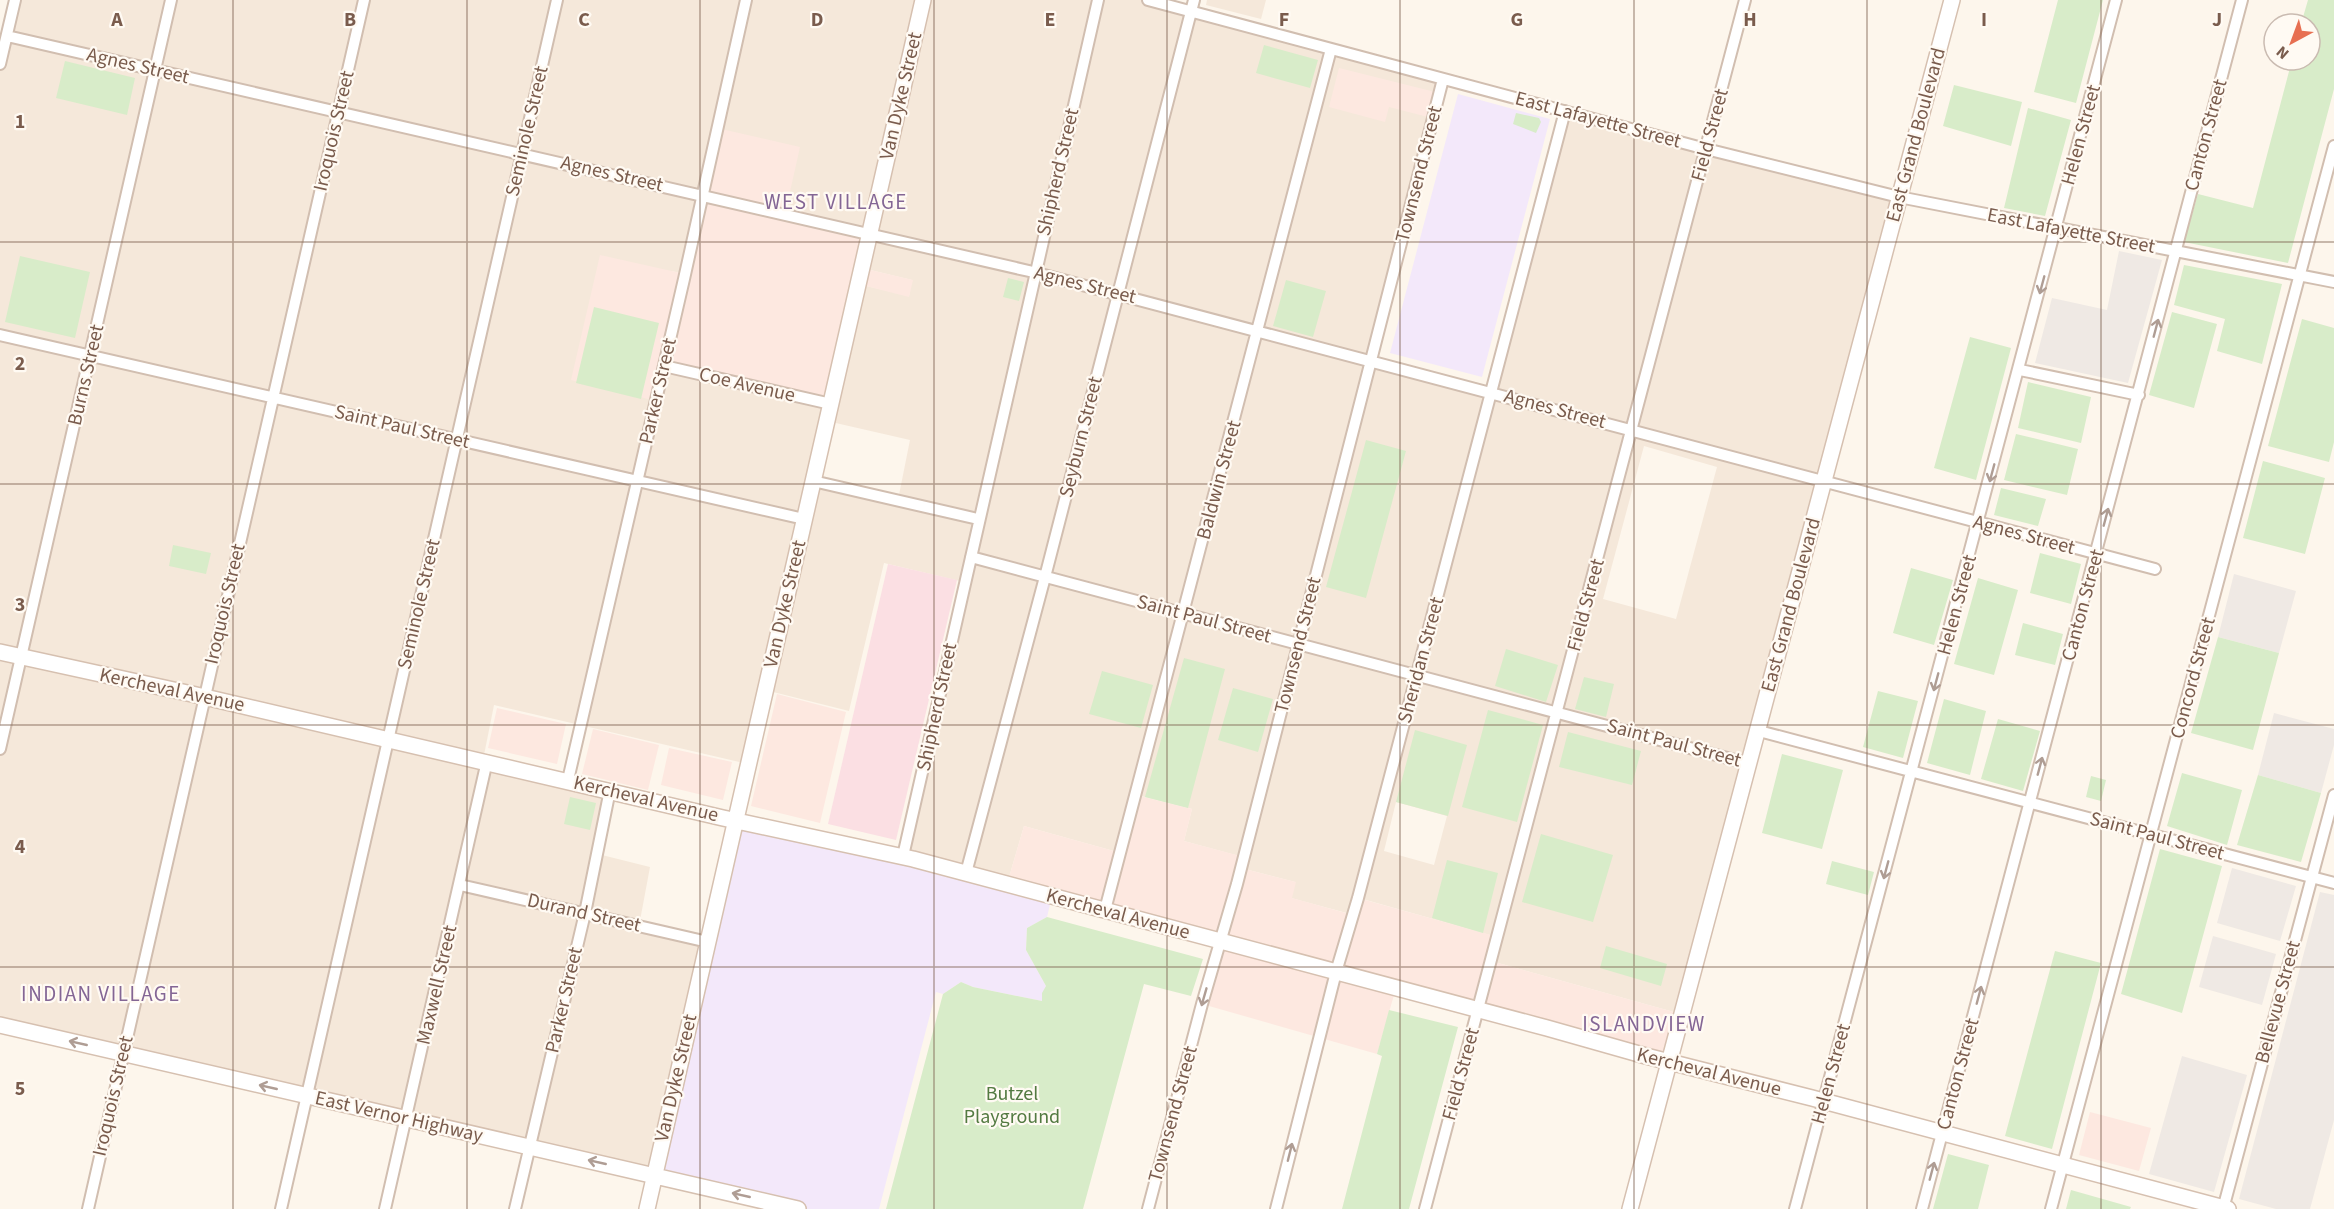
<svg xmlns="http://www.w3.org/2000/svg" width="2334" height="1209" font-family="'Source Sans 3',sans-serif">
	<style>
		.residential { fill: #f5e8da; fill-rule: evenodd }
		.commercial { fill: #fde8e0 }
		.industrial { fill: #efe9e4 }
		.education { fill: #f3e8fa }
		.medical { fill: #fbdfe3 }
		.green { fill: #d8ecc9 }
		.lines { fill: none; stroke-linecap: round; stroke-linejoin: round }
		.street-casing { stroke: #d1beb0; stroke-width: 14 }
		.secondary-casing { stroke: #d6c0b0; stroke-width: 18 }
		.street { stroke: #fff; stroke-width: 10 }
		.secondary { stroke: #fff; stroke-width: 15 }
		.oneway { stroke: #af9d94 }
		.grid { fill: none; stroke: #7a5c4d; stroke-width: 1.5; stroke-opacity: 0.55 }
		.labels { text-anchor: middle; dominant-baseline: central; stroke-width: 4.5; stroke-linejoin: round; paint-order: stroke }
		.street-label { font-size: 20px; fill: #7a5c4d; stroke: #fffaf3 }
		.park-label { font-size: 20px; fill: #537a41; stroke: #fffaf3 }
		.neighbourhood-label { font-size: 21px; letter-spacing: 1.5px; fill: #846695; stroke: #fffaf3 }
		.grid-label { font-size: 20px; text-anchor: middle; font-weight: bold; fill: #7a5c4d; stroke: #fffaf3; stroke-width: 4.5; stroke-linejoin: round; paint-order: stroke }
	</style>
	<rect width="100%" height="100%" fill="#fdf6ec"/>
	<path class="residential" d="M15,0H1148L1443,79L1371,360L1491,392L1565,111L1899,197L1681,1014L1491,961L1497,937L1359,898L1354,915L1291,898L1295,882L1241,868L1243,857L1184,841L1192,809L1137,795L1121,853L1024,826L1007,884L903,856L964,582L884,563L849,711L765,690L748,764L494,705L483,760L610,790L598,854L650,867L639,926L708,942L664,1178L0,1025V64ZM862,268L912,280L909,296L858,284L664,366L671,271L685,274ZM827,421L910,440L898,500L813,481ZM1644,446L1717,467L1676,619L1603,599ZM1396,802L1447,816L1434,865L1384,851Z
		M1207,0H1266L1261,19L1206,5Z"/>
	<path class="commercial" d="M1339,68L1435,92L1428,117L1389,107L1385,122L1329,107Z
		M717,128L800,147L785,214L870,233L862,268L913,280L909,297L858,284L831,404L664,366L656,401L571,380L600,255L685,274Z
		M777,694L846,712L820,823L751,806Z
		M497,708L566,724L557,764L488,748Z
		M593,729L659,745L648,790L582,774Z
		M669,748L732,762L723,800L661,785Z
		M1136,795L1192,809L1184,841L1244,857L1241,868L1296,882L1292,898L1353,915L1358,898L1498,937L1491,961L1681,1014L1669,1062L1396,988L1377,1054L1202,1004L1220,941L1007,884L1024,826L1121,853Z
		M2090,1112L2151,1128L2139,1171L2079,1155Z"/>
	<path class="industrial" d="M2119,251L2162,260L2128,383L2035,363L2052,298L2107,310Z
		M2234,574L2296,591L2279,653L2218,637Z
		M2274,713L2334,729V745L2321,793L2258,775Z
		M2232,868L2296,886L2280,941L2217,923Z
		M2320,892L2334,895V1120L2310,1209H2276L2239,1199Z
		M2213,936L2276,954L2262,1005L2199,987Z
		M2182,1056L2247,1075L2214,1192L2149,1174Z"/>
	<path class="education" d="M1458,94L1550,119L1482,377L1390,353Z
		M734,820L1052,896L1047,917L1027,928L1026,950L1046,986L1042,1001L973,987L961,982L943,994L936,992L879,1209H798L654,1175Z"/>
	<path class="medical" d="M888,564L957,580L896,840L828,824Z"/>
	<path class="green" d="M2058,0H2103L2076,103L2034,92Z
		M2308,0H2334V89L2288,263L2184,242L2198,194L2253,208L2292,60H2310V24H2301Z
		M1264,45L1318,60L1310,88L1256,73Z
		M65,61L135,78L127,115L56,98Z
		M1954,85L2022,102L2011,146L1943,126Z
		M2028,108L2071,120L2045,216L2004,208Z
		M1516,113L1539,118L1541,122L1536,133L1513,124Z
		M20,256L90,272L75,338L5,322Z
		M2184,265L2282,284L2262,364L2217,351L2225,319L2174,305Z
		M1008,278L1024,282L1019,301L1003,297Z
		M1286,280L1326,291L1313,337L1273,326Z
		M594,307L659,323L641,399L576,383Z
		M2172,312L2217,324L2194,408L2149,395Z
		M2302,319L2334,328V442L2329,462L2268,446Z
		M1970,337L2011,348L1976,480L1934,468Z
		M2028,382L2091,397L2081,443L2018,428Z
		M2016,434L2078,449L2067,495L2004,480Z
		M1366,440L1406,451L1366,598L1326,587Z
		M2263,461L2325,478L2305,554L2243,538Z
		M2001,488L2046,499L2038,526L1994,515Z
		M173,545L211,553L206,574L169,566Z
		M2040,553L2081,564L2071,604L2030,593Z
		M1911,568L1953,580L1934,645L1893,633Z
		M1978,578L2018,590L1994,675L1954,664Z
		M2023,623L2063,634L2055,665L2015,655Z
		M2218,637L2279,653L2253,750L2191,733Z
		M1506,649L1558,665L1546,702L1495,686Z
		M1184,658L1225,669L1188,808L1145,797Z
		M1102,671L1153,685L1141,728L1089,714Z
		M1584,677L1614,684L1606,717L1575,709Z
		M1233,688L1273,699L1258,752L1218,740Z
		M1878,691L1918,701L1903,758L1863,747Z
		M1944,699L1986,711L1970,775L1927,763Z
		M1488,710L1543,725L1517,822L1462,807Z
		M1998,719L2040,731L2023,791L1981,779Z
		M1415,730L1467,745L1448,816L1396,802Z
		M1568,732L1641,751L1632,785L1559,767Z
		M1782,754L1843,770L1822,849L1762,833Z
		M2182,773L2242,790L2227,845L2167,826Z
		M2258,775L2321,793L2301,862L2237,845Z
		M2091,776L2106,780L2101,801L2086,797Z
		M570,797L596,803L590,830L564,824Z
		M1541,834L1613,855L1593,922L1522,902Z
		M2160,849L2222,866L2182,1013L2121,994Z
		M1447,860L1498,873L1483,933L1432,918Z
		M1832,861L1874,872L1868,895L1826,884Z
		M1047,917L1203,959L1191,996L1144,984L1083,1209H886L943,994L961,982L973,987L1042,1001V993L1046,986L1026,950L1027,928Z
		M1606,946L1667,964L1661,986L1600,968Z
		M2055,951L2101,963L2052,1149L2005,1136Z
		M1389,1010L1458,1027L1409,1209H1342L1382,1056L1377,1054Z
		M1948,1154L1989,1165L1978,1209H1933Z
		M2071,1190L2131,1207L2130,1209H2066Z"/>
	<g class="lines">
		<defs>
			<path id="street" d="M1148,0L1706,149L1899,197L2334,282
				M7,36L1029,271L2155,569
				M0,64L15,0
				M0,335L804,519
				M664,366L831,404
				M2020,370L2139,395
				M813,481L978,519
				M971,557L1750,764
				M1759,731L2334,883
				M0,749L171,0
				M568,780L684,279L746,0
				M903,856L1098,0
				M966,873L1045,577L1194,0
				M460,885L708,942
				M1105,910L1331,49
				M88,1209L364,0
				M281,1209L557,0
				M385,1209L487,761
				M515,1209L585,913L610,790
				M1148,1209L1202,1004L1237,884L1443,79
				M1276,1209L1336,972L1358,898L1565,111
				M1425,1209L1745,0
				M1795,1209L2116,0
				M1922,1209L2242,0
				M2051,1209L2334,146
				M2223,1209L2334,795"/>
			<path id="secondary" d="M0,652L192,694L723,818L913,859L1547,1028L1646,1056L1812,1098L2228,1209
				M0,1025L798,1209
				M647,1209L923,0
				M1630,1209L1952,0"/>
		</defs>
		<use href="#street" class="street-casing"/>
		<use href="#secondary" class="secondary-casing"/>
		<use href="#street" class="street"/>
		<use href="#secondary" class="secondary"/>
	</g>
	<defs><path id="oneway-shaft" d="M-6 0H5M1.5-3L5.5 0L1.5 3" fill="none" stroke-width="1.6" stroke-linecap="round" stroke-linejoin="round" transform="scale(1.5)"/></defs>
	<g class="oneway">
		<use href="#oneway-shaft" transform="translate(2042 285) rotate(105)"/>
		<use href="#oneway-shaft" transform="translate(2156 328) rotate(-75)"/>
		<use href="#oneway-shaft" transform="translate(1992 473) rotate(105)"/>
		<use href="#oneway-shaft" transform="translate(2106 517) rotate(-75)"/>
		<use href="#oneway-shaft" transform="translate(1936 682) rotate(105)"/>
		<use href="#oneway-shaft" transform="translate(2040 766) rotate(-75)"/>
		<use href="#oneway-shaft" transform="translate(1886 870) rotate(105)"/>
		<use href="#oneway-shaft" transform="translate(1979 995) rotate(-75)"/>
		<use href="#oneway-shaft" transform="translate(1204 997) rotate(106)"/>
		<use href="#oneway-shaft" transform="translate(78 1043) rotate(-167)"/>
		<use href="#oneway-shaft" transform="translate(268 1087) rotate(-167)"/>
		<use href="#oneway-shaft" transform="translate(1290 1152) rotate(-76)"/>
		<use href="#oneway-shaft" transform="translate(597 1162) rotate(-167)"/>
		<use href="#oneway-shaft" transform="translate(1932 1171) rotate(-75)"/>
		<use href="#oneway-shaft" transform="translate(741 1195) rotate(-167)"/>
	</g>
	<path class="grid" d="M233,0V1209M467,0V1209M700,0V1209M934,0V1209M1167,0V1209M1400,0V1209M1634,0V1209M1867,0V1209M2101,0V1209M0,242H2334M0,484H2334M0,725H2334M0,967H2334"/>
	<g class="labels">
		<g class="street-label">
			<text transform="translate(138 66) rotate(13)">Agnes Street</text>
			<text transform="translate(901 96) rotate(-77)">Van Dyke Street</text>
			<text transform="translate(1598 120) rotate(15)">East Lafayette Street</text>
			<text transform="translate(334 131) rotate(-77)">Iroquois Street</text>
			<text transform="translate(527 131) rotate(-77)">Seminole Street</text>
			<text transform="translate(1710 135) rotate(-75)">Field Street</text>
			<text transform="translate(1916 135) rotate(-75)">East Grand Boulevard</text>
			<text transform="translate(2081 135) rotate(-75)">Helen Street</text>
			<text transform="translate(2206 135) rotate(-75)">Canton Street</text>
			<text transform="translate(1058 172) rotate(-77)">Shipherd Street</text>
			<text transform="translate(612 174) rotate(13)">Agnes Street</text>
			<text transform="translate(1419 174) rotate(-76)">Townsend Street</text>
			<text transform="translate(2071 231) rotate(11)">East Lafayette Street</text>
			<text transform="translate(1085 285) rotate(14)">Agnes Street</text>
			<text transform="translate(86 375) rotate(-77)">Burns Street</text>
			<text transform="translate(747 385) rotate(13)">Coe Avenue</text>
			<text transform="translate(658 391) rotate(-77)">Parker Street</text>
			<text transform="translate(1555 409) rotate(15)">Agnes Street</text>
			<text transform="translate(402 427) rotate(13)">Saint Paul Street</text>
			<text transform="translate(1081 437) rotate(-76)">Seyburn Street</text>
			<text transform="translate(1219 480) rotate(-75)">Baldwin Street</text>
			<text transform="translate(2024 535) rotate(15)">Agnes Street</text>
			<text transform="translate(225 604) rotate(-77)">Iroquois Street</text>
			<text transform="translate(419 604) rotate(-77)">Seminole Street</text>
			<text transform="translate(785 604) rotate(-77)">Van Dyke Street</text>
			<text transform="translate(1586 605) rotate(-75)">Field Street</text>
			<text transform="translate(1791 605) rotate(-75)">East Grand Boulevard</text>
			<text transform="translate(1957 605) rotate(-75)">Helen Street</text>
			<text transform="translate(2083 605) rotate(-75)">Canton Street</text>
			<text transform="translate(1204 619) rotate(15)">Saint Paul Street</text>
			<text transform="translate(1298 645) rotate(-76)">Townsend Street</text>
			<text transform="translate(1421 660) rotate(-75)">Sheridan Street</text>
			<text transform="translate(2193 678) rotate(-75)">Concord Street</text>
			<text transform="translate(172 690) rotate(12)">Kercheval Avenue</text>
			<text transform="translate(937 707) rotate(-78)">Shipherd Street</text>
			<text transform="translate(1674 743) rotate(15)">Saint Paul Street</text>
			<text transform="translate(646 799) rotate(13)">Kercheval Avenue</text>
			<text transform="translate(2157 836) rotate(15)">Saint Paul Street</text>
			<text transform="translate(584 913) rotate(13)">Durand Street</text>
			<text transform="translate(1118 914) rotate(15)">Kercheval Avenue</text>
			<text transform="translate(437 985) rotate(-77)">Maxwell Street</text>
			<text transform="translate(564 1000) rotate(-77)">Parker Street</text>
			<text transform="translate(2278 1002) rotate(-75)">Bellevue Street</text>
			<text transform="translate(1709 1072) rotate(14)">Kercheval Avenue</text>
			<text transform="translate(1461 1074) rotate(-75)">Field Street</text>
			<text transform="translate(1831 1074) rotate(-75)">Helen Street</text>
			<text transform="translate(1958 1074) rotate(-75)">Canton Street</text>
			<text transform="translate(676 1078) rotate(-77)">Van Dyke Street</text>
			<text transform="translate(113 1096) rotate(-77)">Iroquois Street</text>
			<text transform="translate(1173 1114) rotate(-75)">Townsend Street</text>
			<text transform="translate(399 1117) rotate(13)">East Vernor Highway</text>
		</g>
		<g class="park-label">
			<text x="1012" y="1094">Butzel<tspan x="1012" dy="23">Playground</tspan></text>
		</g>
		<g class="neighbourhood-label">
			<text x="836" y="202">WEST VILLAGE</text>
			<text x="101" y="994">INDIAN VILLAGE</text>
			<text x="1644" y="1024">ISLANDVIEW</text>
		</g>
	</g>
	<g class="grid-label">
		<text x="117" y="26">A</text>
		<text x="350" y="26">B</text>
		<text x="584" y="26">C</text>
		<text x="817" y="26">D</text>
		<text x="1050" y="26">E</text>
		<text x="1284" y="26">F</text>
		<text x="1517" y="26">G</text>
		<text x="1750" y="26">H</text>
		<text x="1984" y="26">I</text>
		<text x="2217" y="26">J</text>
		<text x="20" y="128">1</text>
		<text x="20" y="370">2</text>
		<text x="20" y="611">3</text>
		<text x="20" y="853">4</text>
		<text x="20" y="1095">5</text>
	</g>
	<g transform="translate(2292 42) rotate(221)"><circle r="28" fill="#fffaf3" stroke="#cabbb1" stroke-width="1.5"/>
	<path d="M0-4.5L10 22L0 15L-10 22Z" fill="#e76f51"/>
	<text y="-9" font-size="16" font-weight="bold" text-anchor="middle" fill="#7a5c4d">N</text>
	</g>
</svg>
